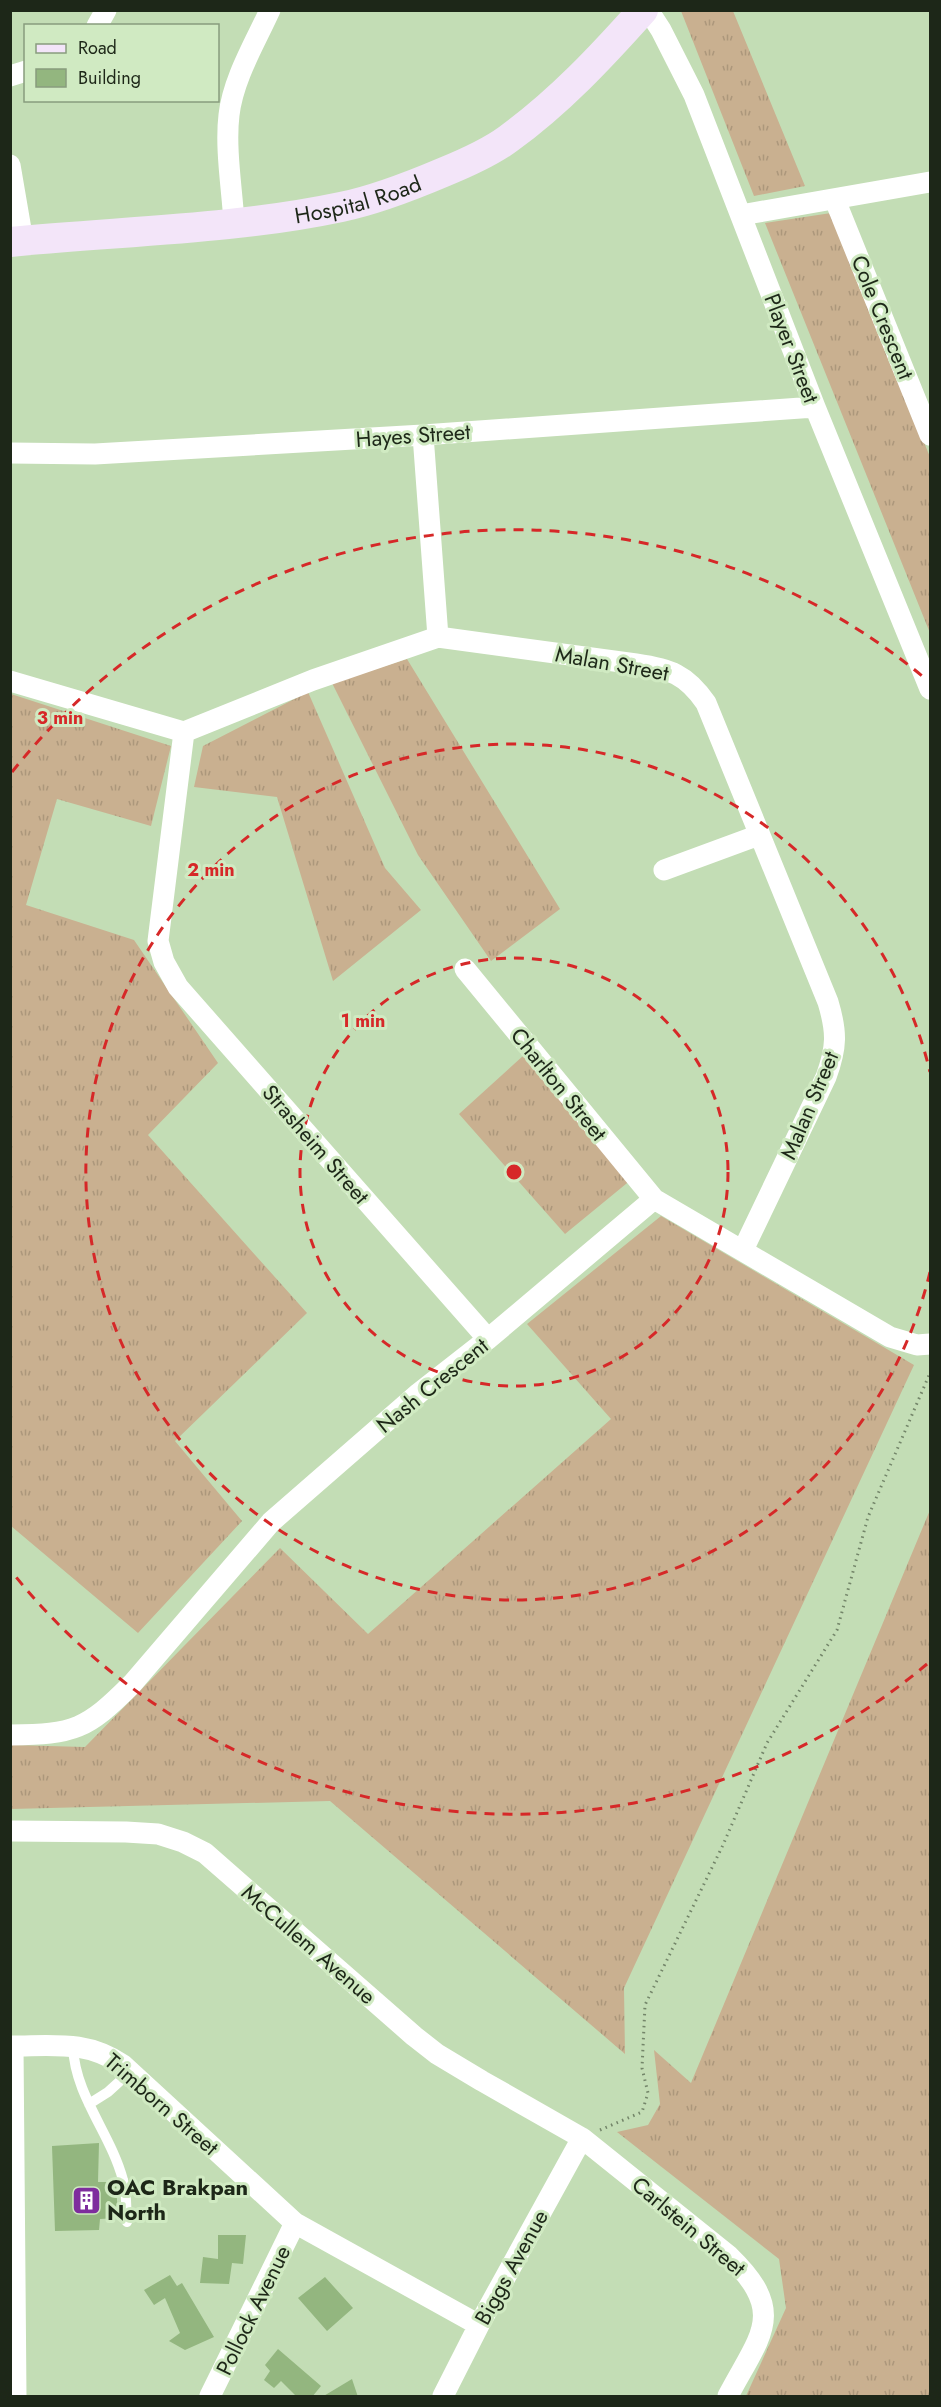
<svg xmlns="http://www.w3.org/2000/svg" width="941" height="2407" font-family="Jost,sans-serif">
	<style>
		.grass { fill: url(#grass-tufts) }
		.building { fill: #93b67f }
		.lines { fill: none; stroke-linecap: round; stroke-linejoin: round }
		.path { stroke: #738569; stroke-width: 3; stroke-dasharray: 1.5 4.5; stroke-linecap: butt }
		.service { stroke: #fff; stroke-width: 10 }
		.minor { stroke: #fff; stroke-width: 21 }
		.secondary { stroke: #f3e5f9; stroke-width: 30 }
		.ring { fill: none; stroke: #d62828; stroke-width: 3; stroke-dasharray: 10 8 }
		.labels { text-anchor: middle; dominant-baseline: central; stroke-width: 6; stroke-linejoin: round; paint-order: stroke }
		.street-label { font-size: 22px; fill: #1d2718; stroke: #d0eac2 }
		.poi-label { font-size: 22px; font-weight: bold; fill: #1d2718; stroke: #d0eac2; text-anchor: start }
		.centre { fill: #d62828; stroke: #d0eac2; stroke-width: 3 }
		.ring-label { font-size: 18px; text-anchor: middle; font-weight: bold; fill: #d62828; stroke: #d0eac2; stroke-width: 6; stroke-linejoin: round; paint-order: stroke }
	</style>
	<defs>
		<pattern id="grass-tufts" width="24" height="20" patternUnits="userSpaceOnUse" patternTransform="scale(1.5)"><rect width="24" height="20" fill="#c9b090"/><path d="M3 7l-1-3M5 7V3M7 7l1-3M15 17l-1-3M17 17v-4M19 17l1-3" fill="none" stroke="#ac977b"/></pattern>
	</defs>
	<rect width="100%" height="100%" fill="#c3ddb5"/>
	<path class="grass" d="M681,11H733L805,186L754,196Z
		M831,213L930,457V633L765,223Z
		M407,659L560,909L491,961L418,855L332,683Z
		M308,692L385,868L421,910L333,981L277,797L194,787L203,746Z
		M11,694L171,746L151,826L57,799L26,905L134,940L218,1063L148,1135L307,1313L175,1441L242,1521L138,1633L11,1526Z
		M524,1055L632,1179L565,1234L459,1114Z
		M661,1216L914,1365L624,1988L625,2054L330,1801L11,1809V1745L85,1747L280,1548L368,1634L611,1419L527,1324Z
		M930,1510V2396H746L786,2308L779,2259L617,2132L648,2125L660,2104L654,2050L691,2083Z"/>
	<path class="building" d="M99,2143L98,2182H116L118,2218L100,2219L99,2230L55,2231L52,2146Z
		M218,2235H246L243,2264L232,2263L229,2284L200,2283L203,2257L218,2259Z
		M170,2275L177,2286L182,2283L214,2337L185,2350L169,2341L180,2333L165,2298L154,2305L144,2290Z
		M325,2277L353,2308L327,2331L298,2298Z
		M278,2349L321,2386L312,2397H297L281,2381L274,2388L264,2380L270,2371L265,2365Z
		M352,2379L358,2397H322Z"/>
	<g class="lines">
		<path class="path" d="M600,2130L642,2112L648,2093L642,2068L645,2005L723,1845L767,1743L837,1630L868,1517L930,1373"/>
		<path class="service" d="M73,2047C75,2096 111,2134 123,2180C127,2193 126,2209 127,2222
			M89,2104L108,2092L131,2071"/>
		<path class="minor" d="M648,10L661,30L694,95L815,407L930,689
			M97,26L106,10
			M10,76L26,71
			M10,165L23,241
			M835,200L930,435
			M741,215L930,182
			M234,222C232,189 225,148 229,115C233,79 255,43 270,10
			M423,435L438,637
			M10,453L95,454L423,435L815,407
			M10,681L184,732L313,680L438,637L636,664C670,669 686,674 706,703L828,1002C837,1032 837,1047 826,1077L743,1250
			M184,732L158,941L164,962L178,987L488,1339
			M664,870L759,835
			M465,969L654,1199L890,1337L917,1345L930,1344
			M10,1735C75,1734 86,1730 132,1684L271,1522L419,1393L488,1339L654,1199
			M10,1831L126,1832L158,1834L183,1842L205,1853L414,2036L437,2054L482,2081L582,2138L729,2256C788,2313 760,2335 728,2396
			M10,2046C54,2046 86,2040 123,2065L295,2223L479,2325
			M13,2046L16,2396
			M210,2396L295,2223
			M443,2396L479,2325L582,2138"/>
		<path class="secondary" id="s1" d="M10,242C120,231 232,230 341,207C376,200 411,186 444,172C466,163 489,153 508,139C559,102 601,57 643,10"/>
	</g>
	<g class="ring">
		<circle cx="514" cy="1172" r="214"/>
		<path d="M930 1272A428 428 0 1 1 930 1072"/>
		<path d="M927 1664A642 642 0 0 1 12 1572M12 772A642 642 0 0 1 927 680"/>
	</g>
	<defs>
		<symbol id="building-square" viewBox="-11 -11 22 22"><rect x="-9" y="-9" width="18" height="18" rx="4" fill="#7e2d9d" stroke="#d0eac2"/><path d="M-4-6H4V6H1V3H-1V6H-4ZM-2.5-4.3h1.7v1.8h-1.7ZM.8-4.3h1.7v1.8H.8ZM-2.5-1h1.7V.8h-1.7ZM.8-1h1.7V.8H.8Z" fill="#fff"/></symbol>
	</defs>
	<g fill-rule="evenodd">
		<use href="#building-square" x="70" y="2184" width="33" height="33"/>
	</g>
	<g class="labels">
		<g class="street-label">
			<text stroke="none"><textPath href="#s1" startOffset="351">Hospital Road</textPath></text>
			<text transform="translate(883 317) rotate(68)">Cole Crescent</text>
			<text transform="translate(792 348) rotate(69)">Player Street</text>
			<text transform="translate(413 435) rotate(-4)">Hayes Street</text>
			<text transform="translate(612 663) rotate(10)">Malan Street</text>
			<text transform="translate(559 1084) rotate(51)">Charlton Street</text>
			<text transform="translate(809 1105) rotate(-67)">Malan Street</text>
			<text transform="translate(316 1144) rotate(49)">Strasheim Street</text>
			<text transform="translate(432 1385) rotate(-39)">Nash Crescent</text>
			<text transform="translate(309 1944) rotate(41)">McCullem Avenue</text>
			<text transform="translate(162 2104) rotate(41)">Trimborn Street</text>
			<text transform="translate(689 2226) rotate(40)">Carlstein Street</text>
			<text transform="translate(511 2267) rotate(-61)">Biggs Avenue</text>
			<text transform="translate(253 2310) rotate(-64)">Pollock Avenue</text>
		</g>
		<g class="poi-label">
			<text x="107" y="2187">OAC Brakpan<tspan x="107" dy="25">North</tspan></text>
		</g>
	</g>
	<circle cx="514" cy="1172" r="9" class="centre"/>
	<g class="ring-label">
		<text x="60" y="724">3 min</text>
		<text x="211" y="876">2 min</text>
		<text x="363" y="1027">1 min</text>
	</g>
	<rect width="941" height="2407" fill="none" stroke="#1d2718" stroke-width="24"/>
	<rect x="24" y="24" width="195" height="78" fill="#d0eac2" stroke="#889c7e" stroke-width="1.5"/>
	<rect x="36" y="44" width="30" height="9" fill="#f3e5f9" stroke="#889c7e" stroke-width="1.5"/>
	<text x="78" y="54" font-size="18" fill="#1d2718">Road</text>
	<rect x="36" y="69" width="30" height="18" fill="#93b67f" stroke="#889c7e" stroke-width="1.5"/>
	<text x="78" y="84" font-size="18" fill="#1d2718">Building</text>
</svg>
